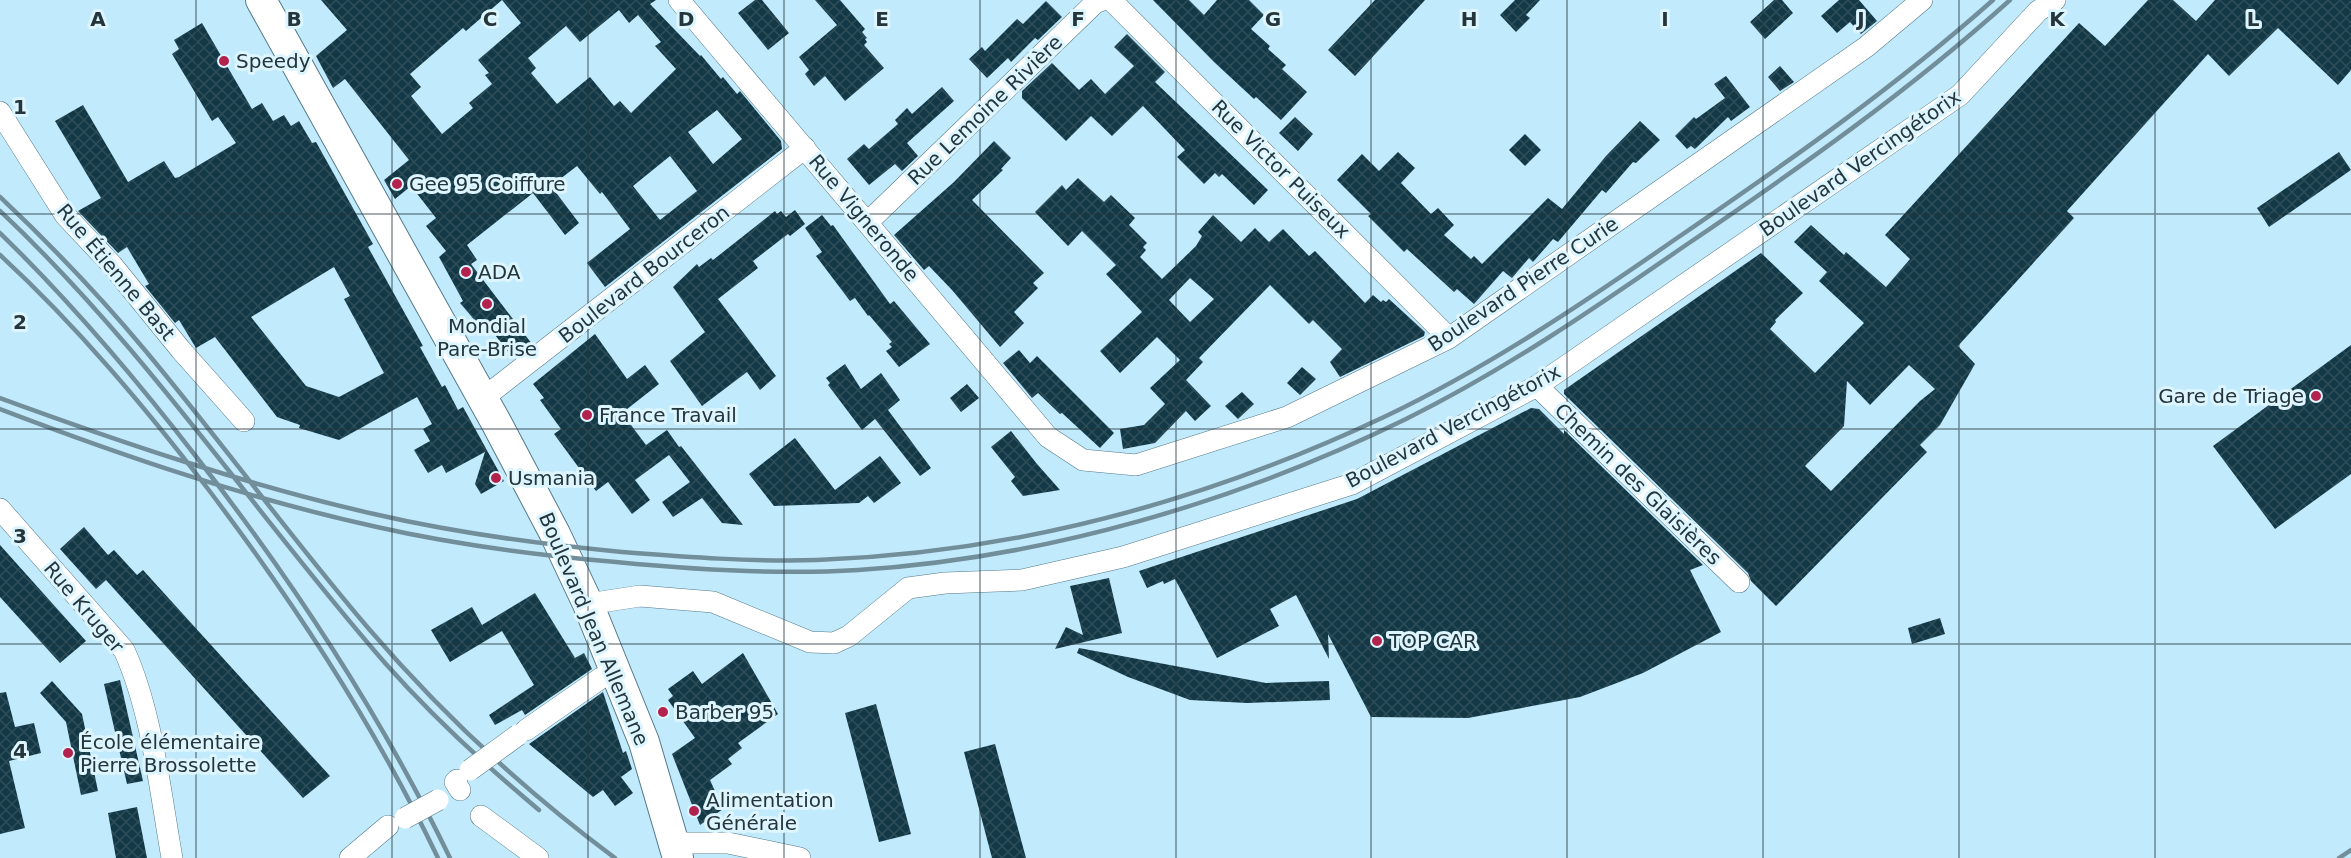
<svg xmlns="http://www.w3.org/2000/svg" width="2351" height="858" font-family="'DejaVu Sans',sans-serif">
	<style>
		.building { fill: url(#building-cross-hatch); fill-rule: evenodd }
		.lines { fill: none; stroke-linecap: round; stroke-linejoin: round }
		.street-casing { stroke: #537a89; stroke-width: 22 }
		.secondary-casing { stroke: #537a89; stroke-width: 32 }
		.street { stroke: #fff; stroke-width: 21 }
		.secondary { stroke: #fff; stroke-width: 30 }
		.rail { stroke: #718e9a; stroke-width: 4.5 }
		.street-bridge-casing { stroke: #537a89; stroke-width: 22; stroke-linecap: butt }
		.street-bridge { stroke: #fff; stroke-width: 21 }
		.grid { fill: none; stroke: #24353b; stroke-width: 1.5; stroke-opacity: 0.55 }
		.poi-dot { fill: #b3224d; stroke: #dcf5ff; stroke-width: 2 }
		.labels { text-anchor: middle; dominant-baseline: central; stroke-width: 6; stroke-linejoin: round; paint-order: stroke }
		.poi-label { font-size: 20px; fill: #24353b; stroke: #dcf5ff; text-anchor: start }
		.street-label { font-size: 20px; fill: #24353b; stroke: #dcf5ff }
		.grid-label { font-size: 20px; text-anchor: middle; font-weight: bold; fill: #24353b; stroke: #dcf5ff; stroke-width: 6; stroke-linejoin: round; paint-order: stroke }
	</style>
	<defs>
		<pattern id="building-cross-hatch" width="8" height="8" patternUnits="userSpaceOnUse" patternTransform="scale(1.5)"><rect width="8" height="8" fill="#143946"/><path d="M0 0l8 8M0 8l8-8" fill="none" stroke="#2d4e59"/></pattern>
	</defs>
	<rect width="100%" height="100%" fill="#c1eafc"/>
	<path class="building" d="M321,0H656L650,4L700,56L701,55L721,79L723,77L737,94L740,91L781,141L782,149L605,287L587,263L630,229L602,192L600,194L577,166L551,186L579,223L565,235L533,193L467,245L477,260L471,264L532,344L513,358L488,326L483,330L460,303L463,301L439,257L446,251L426,226L436,218L411,186L395,199L384,180L409,160L345,79L333,88L316,56L347,30ZM502,0L521,23L478,60L489,73L485,75L492,84L469,103L473,108L442,134L411,96L421,87L410,74L463,28L466,31ZM619,10L629,23L638,15L661,42L655,46L676,69L631,113L620,101L614,106L590,77L557,104L531,73L536,68L528,58L566,26L580,42ZM717,110L742,139L713,164L688,132ZM670,156L697,191L660,220L633,186Z
		M755,0H762L789,33L768,50L738,13Z
		M815,0H840L865,29L862,32L867,38L865,39L867,42L864,45L884,68L845,101L825,76L814,86L805,74L809,70L799,57L837,25Z
		M1153,0H1189L1204,15L1217,0H1249L1264,15L1251,29L1270,46L1268,49L1286,65L1282,69L1307,92L1281,120L1256,97L1254,99L1214,62Z
		M1375,0H1425L1355,76L1328,50Z
		M1515,0H1540L1526,15L1530,18L1516,32L1500,15Z
		M1774,0H1782L1793,13L1765,39L1750,22Z
		M1839,0H1859L1877,21L1861,34L1850,22L1837,33L1821,16Z
		M2148,0H2173L2196,21L2215,0H2351V70L2338,85L2278,28L2229,76L2208,54L2067,211L2074,218L1958,346L1975,364L1940,425L1920,445L1927,452L1776,606L1751,581L1748,573L1564,394V390L1761,253L1803,293L1775,320L1776,322L1770,329L1815,373L1864,323L1819,281L1827,272L1794,242L1811,225L1844,255L1846,252L1886,287L1910,259L1885,235L2079,23L2105,46ZM1909,365L1935,389L1920,401L1831,491L1805,466L1844,426L1847,381L1870,405Z
		M1046,1L1062,17L1038,40L1035,38L1011,62L1008,58L987,78L969,59L982,47L985,51L1017,19L1023,24Z
		M202,23L252,109L262,103L273,121L284,115L291,126L299,121L312,143L316,142L373,244L368,247L423,346L420,347L442,387L445,385L458,410L463,407L504,481L481,494L475,484L485,452L446,473L442,465L428,473L414,450L430,441L423,429L432,424L417,397L339,440L299,428L300,425L277,417L215,337L196,348L179,320L175,323L145,286L149,284L127,247L118,253L78,211L101,198L55,121L83,105L128,182L164,161L175,178L179,177L236,143L218,117L212,121L172,54L179,49L174,40ZM334,267L350,296L344,299L384,373L339,397L306,386L251,317Z
		M1127,34L1165,72L1155,82L1268,190L1254,205L1222,174L1219,177L1215,173L1204,184L1177,157L1185,150L1143,106L1112,136L1091,116L1066,141L1022,98V91L1052,63L1079,90L1091,79L1105,94L1134,66L1114,47Z
		M1780,66L1794,82L1780,91L1768,77Z
		M1726,76L1750,107L1731,121L1728,117L1695,149L1691,146L1687,149L1675,136L1694,117L1696,119L1725,98L1714,84Z
		M942,87L954,101L907,143L918,156L902,171L895,164L869,185L847,159L864,144L869,149L898,124L895,120L907,108L912,114Z
		M1295,117L1313,134L1298,151L1279,133Z
		M1640,121L1660,140L1636,163L1633,162L1606,193L1602,190L1558,242L1553,239L1533,262L1529,258L1512,278L1503,271L1474,304L1457,289L1454,292L1407,249L1404,252L1368,216L1371,214L1337,180L1362,154L1379,171L1398,152L1415,168L1401,183L1431,214L1438,208L1454,225L1444,235L1471,259L1474,256L1482,264L1548,198L1562,209L1606,156Z
		M1525,134L1541,150L1525,166L1509,150Z
		M994,141L1011,158L1001,169L1003,170L972,200L1044,273L1033,283L1038,288L1014,312L1024,323L1000,347L952,290L929,266L924,270L894,235L954,182Z
		M2339,152L2351,170L2269,227L2257,208Z
		M1078,178L1104,202L1111,195L1135,218L1129,225L1147,243L1143,247L1146,250L1140,257L1162,279L1196,246L1202,236L1198,232L1213,215L1241,242L1255,228L1269,242L1283,229L1309,256L1315,251L1365,303L1373,295L1381,302L1383,300L1386,302L1389,299L1425,332L1424,336L1340,377L1330,362L1342,349L1313,320L1309,324L1270,285L1199,358L1203,362L1186,380L1211,406L1195,421L1186,411L1155,443L1123,449L1120,429L1144,425L1165,404L1150,388L1180,360L1157,337L1120,373L1100,351L1142,312L1106,274L1116,265L1082,231L1068,246L1035,212L1062,185L1066,190ZM1190,278L1214,299L1190,322L1169,300Z
		M795,210L805,224L790,236L788,234L753,261L758,268L718,299L776,376L760,390L747,372L702,406L670,361L705,332L673,287L697,264L699,267L711,258L713,260L775,211L777,214L781,211L786,217Z
		M822,215L831,226L833,225L890,304L894,301L930,344L899,367L886,351L892,347L889,344L892,342L869,315L868,316L855,298L850,301L816,256L822,252L805,228Z
		M595,334L627,379L645,365L659,384L622,413L646,445L667,430L679,447L681,446L743,525L722,523L702,498L673,517L662,502L690,482L669,455L635,480L650,500L632,514L608,482L596,491L554,434L561,429L540,400L544,398L533,384Z
		M2351,345V474L2275,529L2213,446Z
		M1019,350L1030,363L1037,356L1114,433L1100,448L1062,413L1060,414L1038,393L1032,398L1003,363Z
		M845,364L861,389L881,373L900,400L888,410L931,468L920,476L875,419L862,430L828,385L830,383L826,378Z
		M1302,367L1316,379L1300,395L1287,383Z
		M967,384L979,398L961,412L950,398Z
		M1242,392L1254,404L1238,419L1225,406Z
		M1531,408L1539,409L1564,434V430L1703,565L1690,570L1721,632L1643,673L1580,697L1468,718L1371,717L1328,634L1329,659L1296,595L1270,609L1279,626L1217,658L1175,579L1164,584L1163,581L1147,588L1139,571L1357,499Z
		M1011,431L1037,464L1060,490L1023,496L1011,481L1015,477L991,447Z
		M795,438L835,490L880,456L901,483L874,503L868,496L859,503L774,506L749,474Z
		M84,527L108,555L114,550L137,575L143,570L330,776L303,798L106,580L96,589L60,549Z
		M0,545L86,641L60,663L0,597Z
		M1109,578L1122,633L1055,649L1066,627L1083,635L1070,586Z
		M535,593L575,658L584,653L592,669L525,715L522,710L495,725L489,715L534,685L502,631L450,662L431,630L472,607L482,625Z
		M1940,618L1945,634L1912,644L1908,628Z
		M1079,648L1266,683L1329,681L1330,700L1247,703L1190,700L1128,677L1077,653Z
		M743,653L778,714L738,743L742,748L728,759L732,764L710,780L723,809L700,825L672,754L695,738L668,700L673,696L668,689L693,671L702,684Z
		M120,680L143,781L127,784L104,684Z
		M52,681L82,714L98,791L81,795L66,722L40,693Z
		M6,692L15,727L34,723L41,753L9,761L25,828L0,834V693Z
		M603,692L623,753L626,751L632,769L621,777L633,793L615,806L603,790L593,797L529,744Z
		M876,704L911,834L879,842L845,713Z
		M995,744L1026,858H992L964,752Z
		M137,807L147,858H116L108,813Z"/>
	<g class="lines">
		<defs>
			<path id="street" d="M679,0L1048,437L1083,460L1136,465L1287,417L1449,338L1866,47L1922,0
				M1111,0L1449,338
				M0,112L65,215L112,265L181,350L244,421
				M868,222L1095,3L1103,0
				M1537,386L1739,582
				M482,399L805,148
				M0,509L124,650C152,711 160,791 172,858
				M588,604L640,596L713,602L810,642L834,643L849,636L908,588L945,583L1022,580L1123,557L1352,484L1537,386L1960,95L2038,11L2055,0
				M526,730L601,678L617,672
				M457,780L455,782L460,790
				M481,816L538,858
				M674,843H728L800,858
				M350,858L388,826"/>
			<path id="secondary" d="M261,0L497,424L555,534L588,604L644,742L678,858"/>
		</defs>
		<use href="#street" class="street-casing"/>
		<use href="#secondary" class="secondary-casing"/>
		<use href="#street" class="street"/>
		<use href="#secondary" class="secondary"/>
		<path class="rail" d="M0,197C51,245 99,295 144,349C221,441 291,538 369,629C442,714 525,791 615,858
			M0,211C145,347 255,514 385,663C432,716 485,765 539,810
			M0,233C72,303 137,380 198,459C295,584 381,715 450,858
			M0,255C77,326 144,406 208,489C296,605 375,726 438,858
			M0,398C123,443 247,485 374,514C456,533 538,544 622,552C687,557 752,562 817,560C1014,553 1206,501 1384,417C1489,367 1585,302 1680,236C1788,162 1895,87 1993,0
			M0,409C123,456 249,499 377,527C456,545 536,555 616,562C697,570 777,575 858,570C1046,558 1237,502 1406,419C1505,370 1595,308 1686,245C1798,169 1909,91 2010,0
			M2339,858L2351,850"/>
		<defs>
			<path id="street-bridge" d="M470,770L518,735
				M405,818L438,800"/>
		</defs>
		<use href="#street-bridge" class="street-bridge-casing"/>
		<use href="#street-bridge" class="street-bridge"/>
	</g>
	<path class="grid" d="M196,0V858M392,0V858M588,0V858M784,0V858M980,0V858M1176,0V858M1371,0V858M1567,0V858M1763,0V858M1959,0V858M2155,0V858M0,214H2351M0,429H2351M0,644H2351"/>
	<g class="poi-dot">
		<circle cx="224" cy="61" r="6"/>
		<circle cx="397" cy="184" r="6"/>
		<circle cx="466" cy="272" r="6"/>
		<circle cx="487" cy="304" r="6"/>
		<circle cx="2316" cy="396" r="6"/>
		<circle cx="587" cy="415" r="6"/>
		<circle cx="496" cy="478" r="6"/>
		<circle cx="1377" cy="641" r="6"/>
		<circle cx="663" cy="712" r="6"/>
		<circle cx="68" cy="753" r="6"/>
		<circle cx="694" cy="811" r="6"/>
	</g>
	<g class="labels">
		<g class="poi-label">
			<text x="236" y="61">Speedy</text>
			<text x="409" y="184">Gee 95 Coiffure</text>
			<text x="478" y="272">ADA</text>
			<text x="487" y="326" text-anchor="middle">Mondial<tspan x="487" dy="23">Pare-Brise</tspan></text>
			<text x="2304" y="396" text-anchor="end">Gare de Triage</text>
			<text x="599" y="415">France Travail</text>
			<text x="508" y="478">Usmania</text>
			<text x="1389" y="641">TOP CAR</text>
			<text x="675" y="712">Barber 95</text>
			<text x="80" y="742">École élémentaire<tspan x="80" dy="23">Pierre Brossolette</tspan></text>
			<text x="706" y="800">Alimentation<tspan x="706" dy="23">Générale</tspan></text>
		</g>
		<g class="street-label">
			<text transform="translate(985 110) rotate(-44)">Rue Lemoine Rivière</text>
			<text transform="translate(1860 163) rotate(-35)">Boulevard Vercingétorix</text>
			<text transform="translate(1281 169) rotate(45)">Rue Victor Puiseux</text>
			<text transform="translate(864 218) rotate(50)">Rue Vigneronde</text>
			<text transform="translate(116 272) rotate(50)">Rue Étienne Bast</text>
			<text transform="translate(644 274) rotate(-38)">Boulevard Bourceron</text>
			<text transform="translate(1523 284) rotate(-34)">Boulevard Pierre Curie</text>
			<text transform="translate(1453 426) rotate(-28)">Boulevard Vercingétorix</text>
			<text transform="translate(1638 484) rotate(44)">Chemin des Glaisières</text>
			<text transform="translate(84 607) rotate(50)">Rue Kruger</text>
			<text transform="translate(594 629) rotate(67)">Boulevard Jean Allemane</text>
		</g>
	</g>
	<g class="grid-label">
		<text x="98" y="26">A</text>
		<text x="294" y="26">B</text>
		<text x="490" y="26">C</text>
		<text x="686" y="26">D</text>
		<text x="882" y="26">E</text>
		<text x="1078" y="26">F</text>
		<text x="1273" y="26">G</text>
		<text x="1469" y="26">H</text>
		<text x="1665" y="26">I</text>
		<text x="1861" y="26">J</text>
		<text x="2057" y="26">K</text>
		<text x="2253" y="26">L</text>
		<text x="20" y="114">1</text>
		<text x="20" y="329">2</text>
		<text x="20" y="543">3</text>
		<text x="20" y="758">4</text>
	</g>
</svg>
